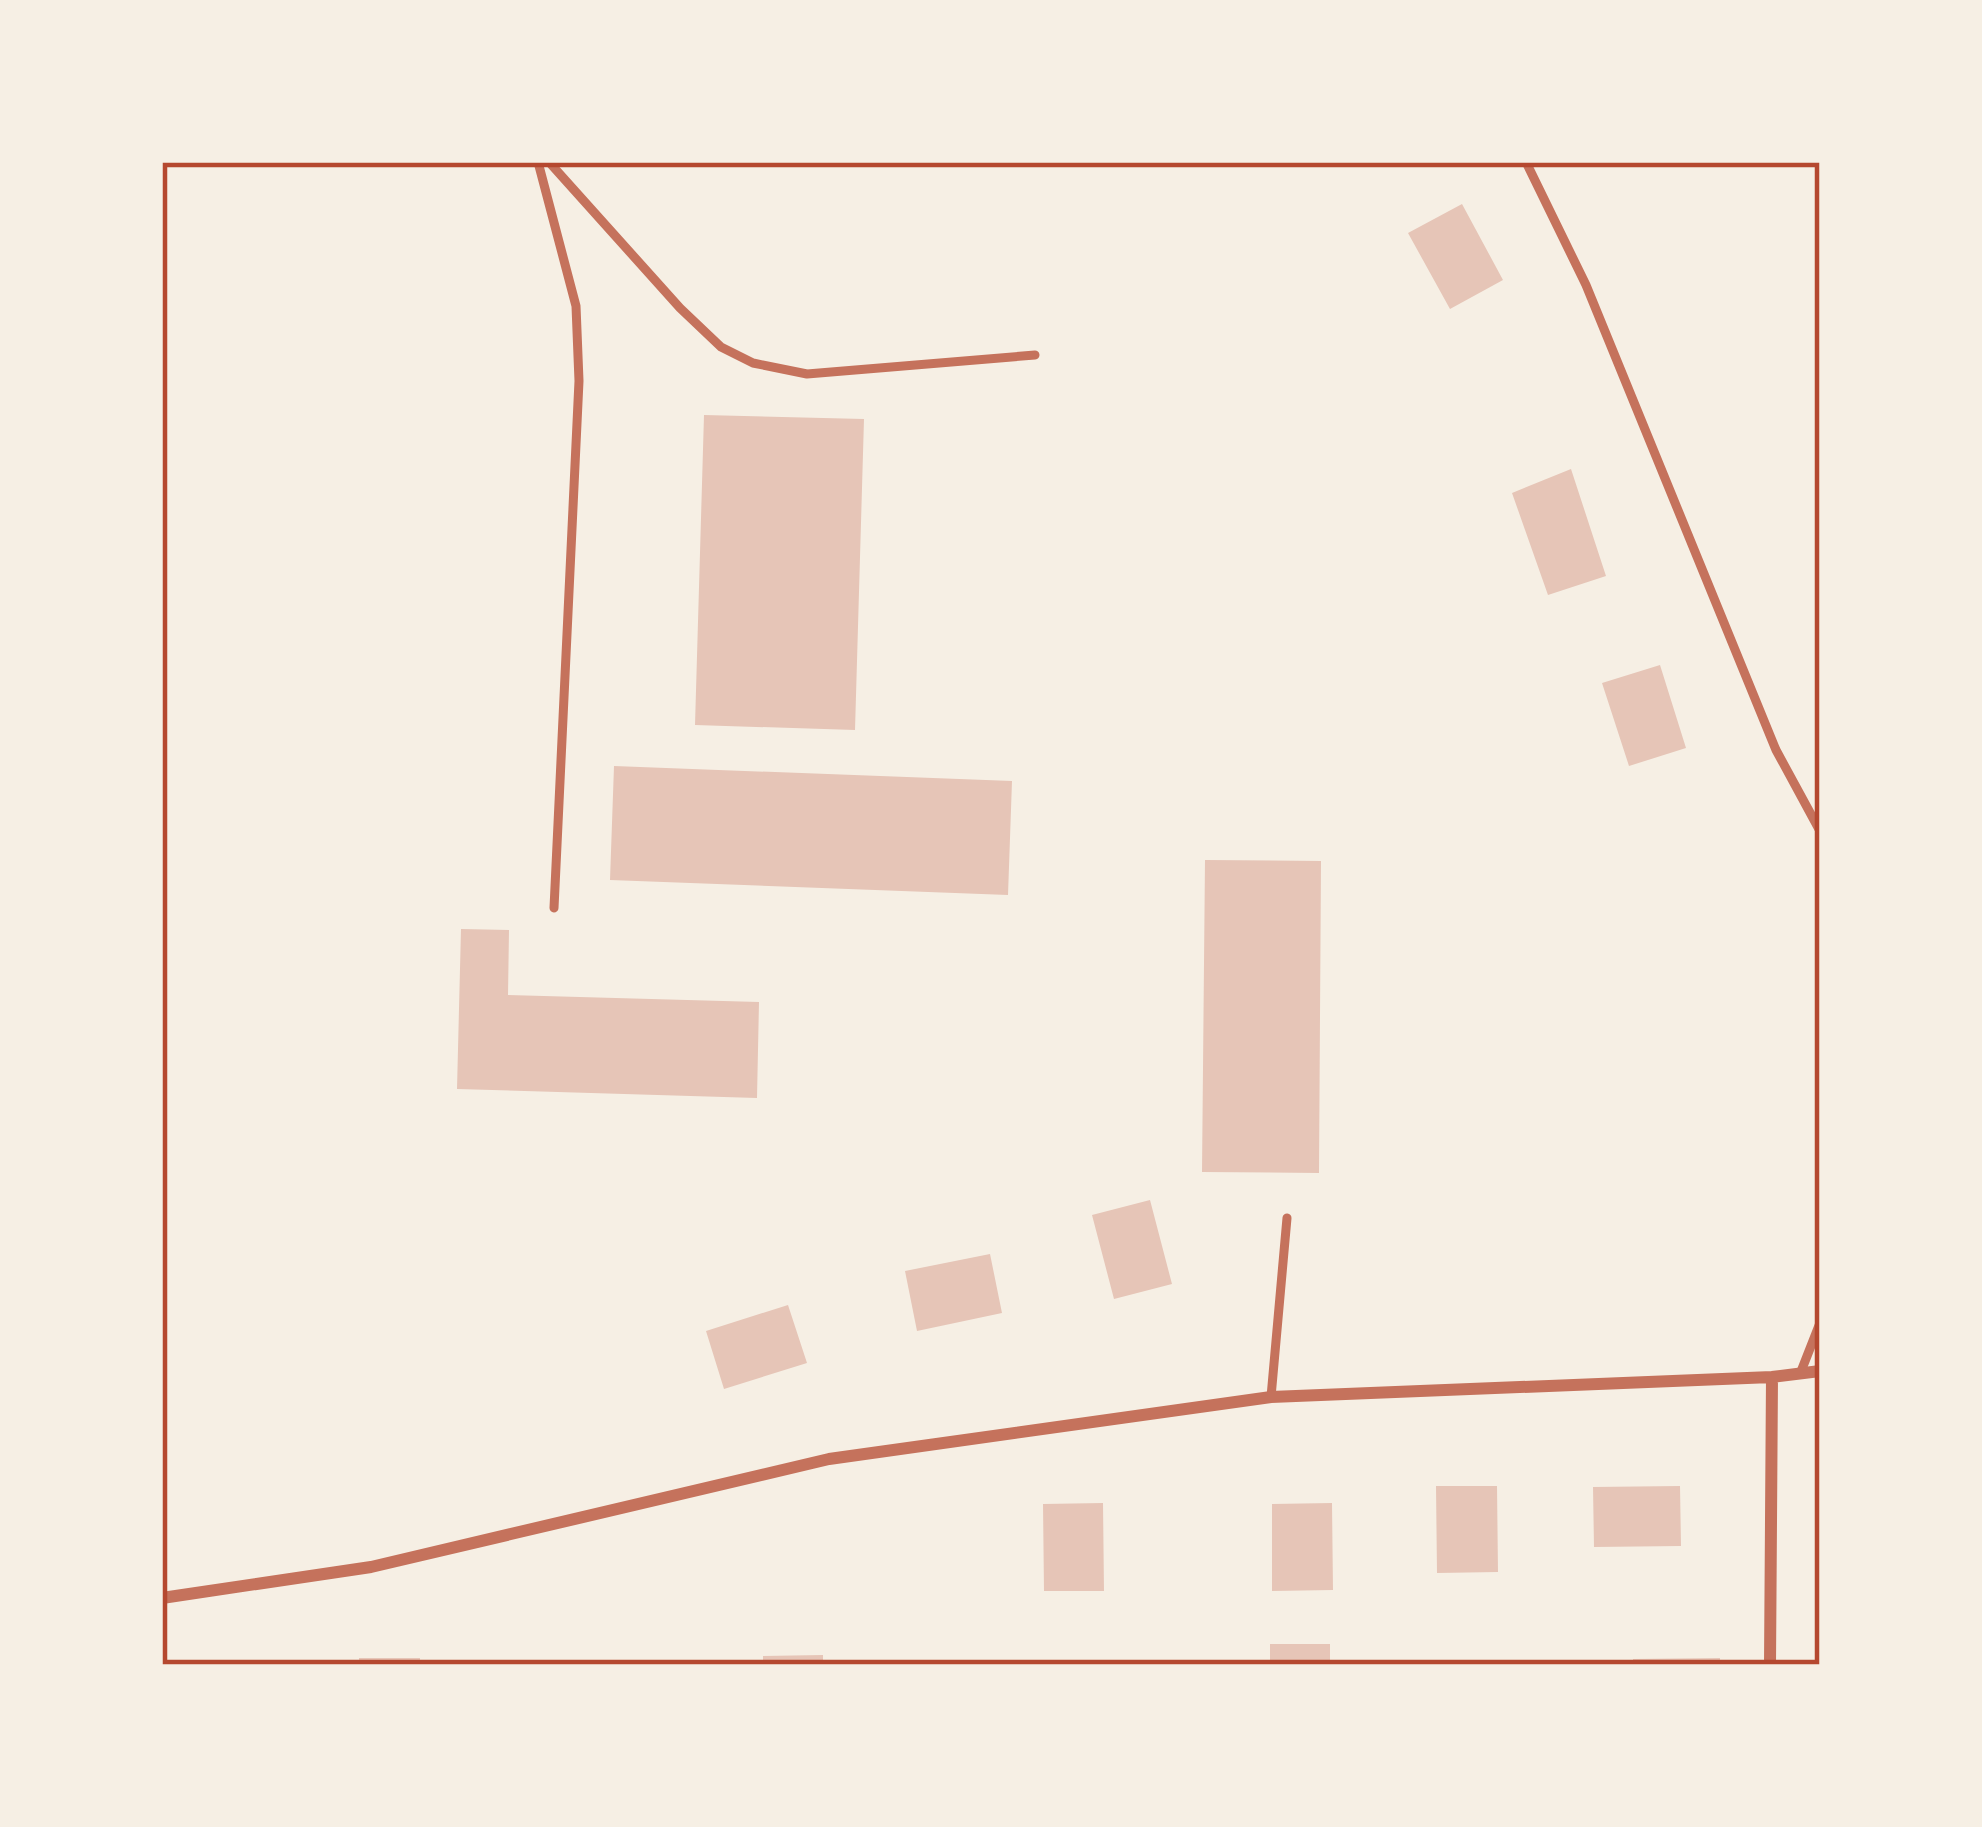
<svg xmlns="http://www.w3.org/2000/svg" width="1982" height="1827" font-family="'Roboto Condensed',sans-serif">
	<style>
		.building { fill: #e6c5b7 }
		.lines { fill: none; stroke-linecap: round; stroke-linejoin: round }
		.service { stroke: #c5725c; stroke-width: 9 }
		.minor { stroke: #c5725c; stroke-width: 12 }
		.neatline { fill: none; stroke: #b5482f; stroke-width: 4.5 }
	</style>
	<rect width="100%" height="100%" fill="#f6efe4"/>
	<path class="building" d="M1462,204L1503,280L1450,309L1408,233Z
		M704,415L864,419L855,730L695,725Z
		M1571,469L1606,576L1548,595L1512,493Z
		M1660,665L1686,748L1629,766L1602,683Z
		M614,766L1012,781L1008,895L610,880Z
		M1205,860L1321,861L1319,1173L1202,1172Z
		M461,929L509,930L508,995L759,1002L757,1098L457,1089Z
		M1150,1200L1172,1284L1114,1299L1092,1215Z
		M990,1254L1002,1313L917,1331L905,1271Z
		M788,1305L807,1363L724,1389L706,1331Z
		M1436,1486H1497L1498,1572L1437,1573Z
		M1680,1486L1681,1546L1594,1547L1593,1487Z
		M1103,1503L1104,1591H1044L1043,1504Z
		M1332,1503L1333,1590L1272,1591V1504Z
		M1270,1644H1330V1665H1270Z
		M823,1655V1665H763V1656Z
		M359,1658H420V1665H359Z
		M1720,1658V1665H1633V1659Z
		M902,1661H963V1665H902Z"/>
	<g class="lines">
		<path class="service" d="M538,162L576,306L579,381L554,908
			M549,162L680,308L721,347L753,363L807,374L1035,355
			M1526,162L1586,285L1776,750L1820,831
			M1800,1374L1820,1323
			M1271,1397L1287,1218"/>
		<path class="minor" d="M162,1598L371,1567L829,1459L1271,1397L1772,1377L1820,1371
			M1770,1665L1772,1377"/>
	</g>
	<rect width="1982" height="1827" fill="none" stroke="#f6efe4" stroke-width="330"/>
	<rect x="165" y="165" width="1652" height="1497" class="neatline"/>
</svg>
